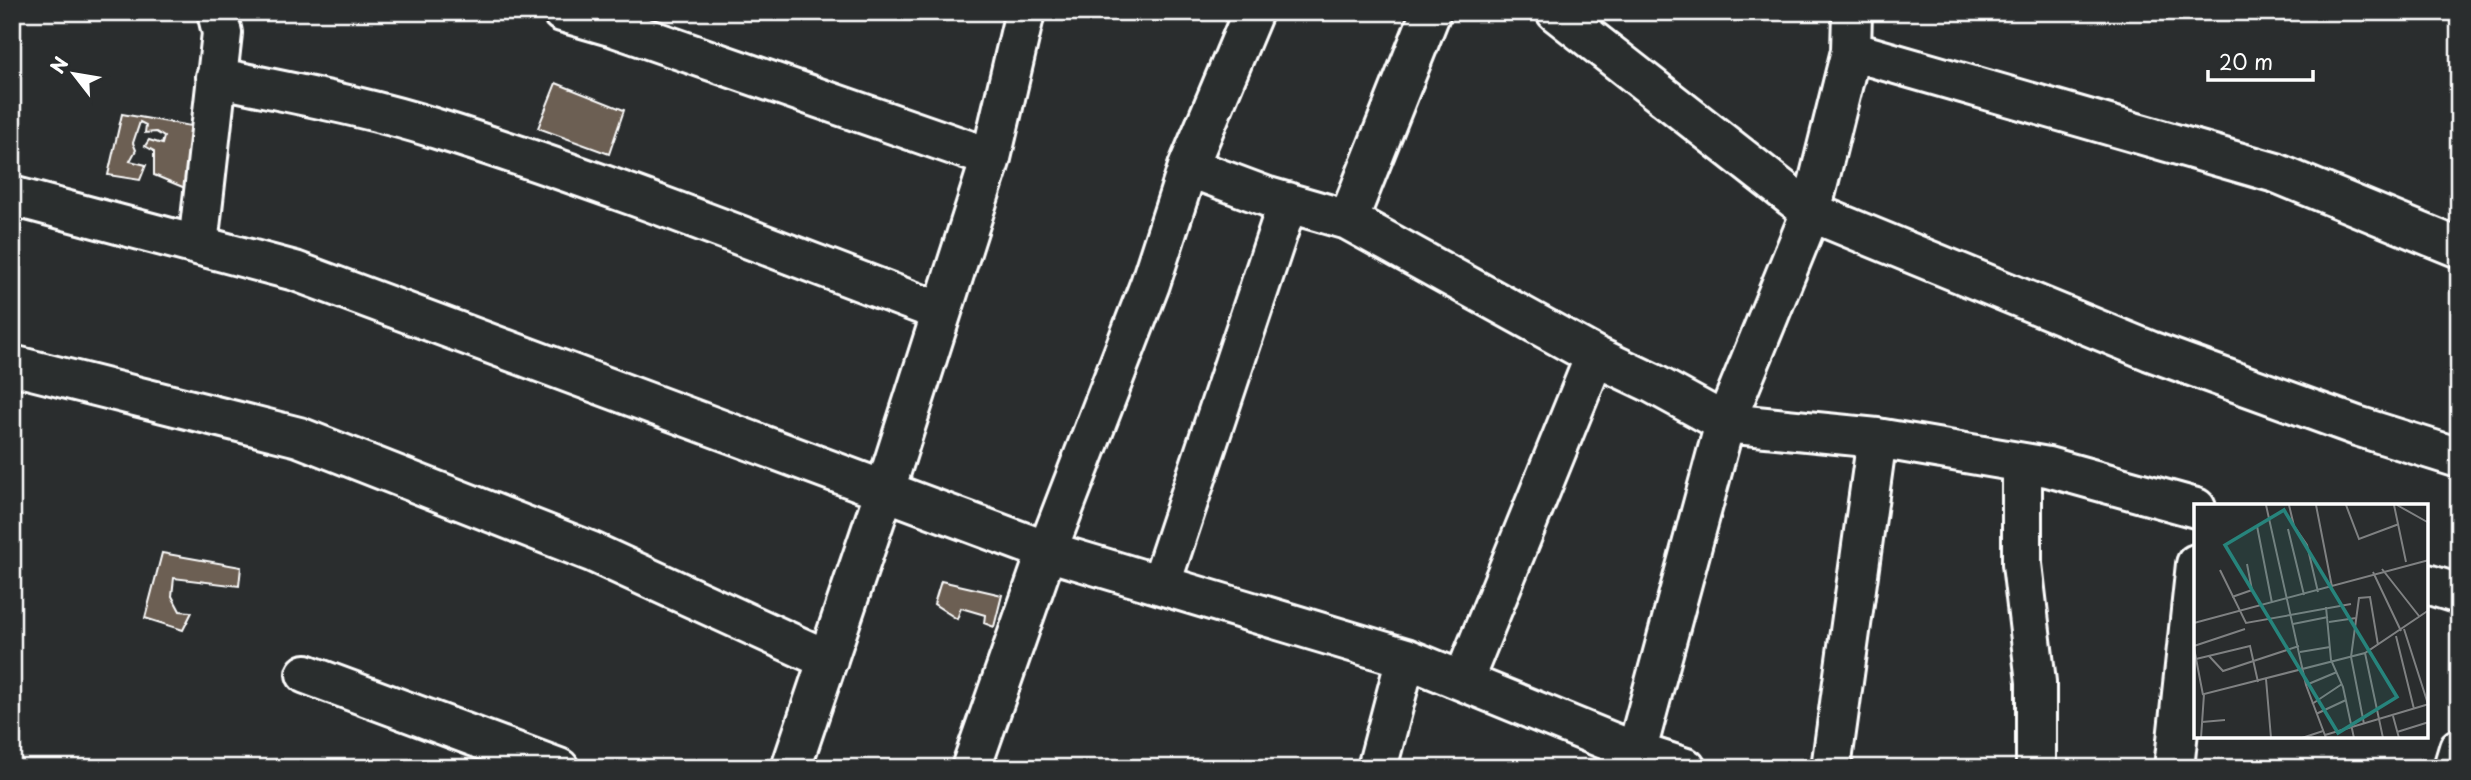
<svg xmlns="http://www.w3.org/2000/svg" width="2471" height="780" font-family="'Playpen Sans',sans-serif">
	<style>
		.building { fill: #6c5f53; stroke: #fff; stroke-width: 2 }
		.lines { fill: none; stroke-linecap: round; stroke-linejoin: round }
		.minor-casing { stroke: #fff; stroke-width: 44 }
		.minor { stroke: #2a2d2e; stroke-width: 38 }
		.inset-road { fill: none; stroke: #7f8182; stroke-width: 2 }
		.view { fill: #27847c; fill-opacity: 0.15; stroke: #27847c; stroke-width: 3.5 }
		.inset-edge { fill: none; stroke: #fff; stroke-width: 3.5 }
	</style>
	<rect width="100%" height="100%" fill="#2a2d2e"/>
	<filter id="ink" filterUnits="userSpaceOnUse"><feTurbulence type="fractalNoise" baseFrequency=".0143" numOctaves="2"/><feDisplacementMap in="SourceGraphic" scale="14" xChannelSelector="R" yChannelSelector="G"/><feConvolveMatrix kernelMatrix="1 2 1 2 8 2 1 2 1" color-interpolation-filters="sRGB"/></filter>
	<g filter="url(#ink)">
		<path class="building" d="M556,83L624,110L609,154L538,128Z
			M122,114L191,126L185,188L154,175V151L145,146L149,140L162,144L164,137L156,132L145,133L146,125L140,122L133,143L136,150L130,161L146,165L140,180L108,175Z
			M162,553L241,567L239,586L174,578L172,596L180,611L192,612L183,630L145,618Z
			M941,581L1002,595L994,627L984,623L985,615L961,608L957,619L934,604Z"/>
		<g class="lines">
			<defs>
				<path id="minor" d="M562,12L614,27L991,158
					M1556,12L1811,212L2150,351L2357,426L2459,458
					M1851,51L2276,173L2459,248
					M216,77C290,93 365,106 437,129C608,182 774,249 941,312
					M1188,167L1268,197L1348,220L1595,356L1652,383L1725,423L1877,438L2048,467L2196,508
					M12,196L295,271L1047,551L1406,658L1636,752L1686,768
					M1348,220L1431,12
					M198,245L222,33L217,12
					M12,365L299,437L592,552L828,660
					M2022,463V564L2036,682V768
					M1161,583L1288,202
					M2427,584L2459,594
					M306,674L559,768
					M1463,681L1595,356
					M791,768L885,490L991,158L1025,12
					M971,768L1047,551L1150,284L1188,167L1253,12
					M1377,768L1406,658
					M1632,768L1725,423L1811,212L1851,51L1852,12
					M1831,768L1877,438
					M2174,768L2196,564
					M2453,768L2459,748"/>
			</defs>
			<use href="#minor" class="minor-casing"/>
			<use href="#minor" class="minor"/>
		</g>
	</g>
	<g transform="translate(2194 504)">
		<rect width="234" height="234" fill="#2a2d2e"/>
		<path class="inset-road" d="M72,1L112,181L132,234M95,1L100,22L113,41L124,88M122,1L138,83M152,1L165,35L205,20M200,1L212,58M203,1L235,19M63,22L78,99M94,25L110,91M188,65L225,112M26,66L52,119L157,100M179,68L207,127M38,93L58,86L53,60M132,103L137,156L149,183L160,234M135,118L162,114M0,119L235,56M99,120L134,113M210,125L234,200M202,132L220,205M0,142L51,125M0,144L9,191M106,148L136,143M171,149L189,234M15,152L29,167L105,142M2,155L56,142L64,178M72,175L77,234M112,181L143,168M118,200L148,180M122,210L152,196M199,212L205,234M8,218L31,216M170,220L157,153L165,94L176,93L184,141M203,228L235,218M131,231L235,200M7,234L10,190L171,149L235,106M108,234L129,227"/>
		<path class="view" d="M90,6L203,193L144,229L31,41Z"/>
		<rect width="234" height="234" class="inset-edge"/>
	</g>
	<rect width="2471" height="780" fill="none" stroke="#2a2d2e" stroke-width="42"/>
	<rect x="21" y="21" width="2429" height="738" fill="none" stroke="#fff" stroke-width="2.5" filter="url(#ink)"/>
	<g transform="translate(74 74) rotate(301)" stroke="#2a2d2e" stroke-width="5" paint-order="stroke">
	<path d="M0-5L12 26L0 18L-12 26Z" fill="#ffffff"/>
	<text y="-10" font-size="19" font-weight="bold" text-anchor="middle" fill="#ffffff">N</text>
	</g>
	<path d="M2208 70v10h105v-10" fill="none" stroke="#ffffff" stroke-width="3.5"/>
	<text x="2219" y="70" font-size="21" fill="#ffffff" stroke="#2a2d2e" stroke-width="5" paint-order="stroke">20 m</text>
</svg>
